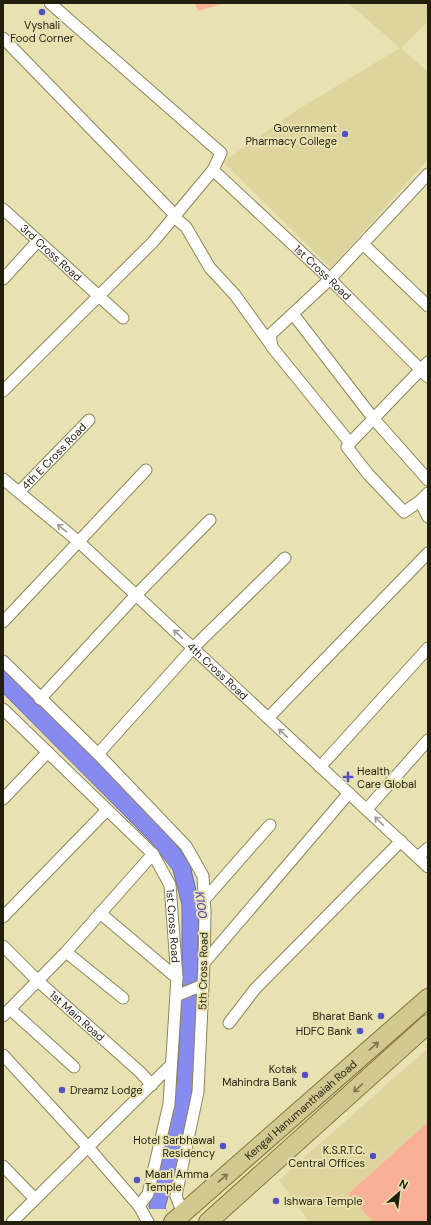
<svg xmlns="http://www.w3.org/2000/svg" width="431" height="1225" font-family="'DM Sans',sans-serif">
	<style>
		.built { fill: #ded59e }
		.green { fill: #fab096 }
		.water { fill: #878bf0; stroke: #696bac }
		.pier { fill: #e8e1b1 }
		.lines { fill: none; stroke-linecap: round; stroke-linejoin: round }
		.minor-casing { stroke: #8d8559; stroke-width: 13 }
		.primary-casing { stroke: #807534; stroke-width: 20 }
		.minor { stroke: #fff; stroke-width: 11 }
		.primary { stroke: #d1c892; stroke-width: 18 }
		.oneway { stroke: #9c9a92 }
		.oneway2 { stroke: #7a7450 }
		.poi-dot { fill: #554fc6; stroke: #e8e1b1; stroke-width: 1.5 }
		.labels { text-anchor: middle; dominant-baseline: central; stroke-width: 4; stroke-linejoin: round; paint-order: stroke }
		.poi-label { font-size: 11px; fill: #231f0d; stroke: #e8e1b1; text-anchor: end }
		.street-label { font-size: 11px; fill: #231f0d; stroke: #e8e1b1 }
		.water-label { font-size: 12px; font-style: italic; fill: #473eb2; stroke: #e8e1b1 }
	</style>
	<rect width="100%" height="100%" fill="#e8e1b1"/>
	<path class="built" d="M348,3H428V21L401,48L428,72V159L331,268L223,162L297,110L400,48Z
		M428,1048V1222H309L279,1180Z"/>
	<path class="green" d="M195,3H220L221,4L198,11Z
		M426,1124L428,1126V1222H373L348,1194Z"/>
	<path class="water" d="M3,666L170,835L190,865L199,903L195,1078L176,1170L165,1207L170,1222H154L149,1206L160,1166L177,1080L182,990V905L173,870L151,842L3,693Z"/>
	<path class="pier" d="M148,1209H166L171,1222H153Z"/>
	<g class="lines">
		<defs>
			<g id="minor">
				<path d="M3,38L175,215"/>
				<path id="s1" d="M213,170L330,279L428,377"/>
				<path id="s2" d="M3,209L123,318"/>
				<path d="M174,217L186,227L210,268L235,295L271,345"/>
				<path d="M363,244L428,306"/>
				<path d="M3,279L38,241"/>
				<path d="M293,314L373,418L428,480"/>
				<path d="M3,391L153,242L213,170L221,153L50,3"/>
				<path d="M350,443L428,362"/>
				<path id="s3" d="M3,479L79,542L428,867"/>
				<path id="s4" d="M19,492L89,420"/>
				<path d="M428,493L420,501L428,517"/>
				<path d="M420,501L404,512L368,474L347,447L350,443L272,347L270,335L330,279L428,174"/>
				<path d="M3,622L146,470"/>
				<path d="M3,661L98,754L186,846L203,876L205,911L204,963L198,1092L176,1196L183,1213"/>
				<path d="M40,699L136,595L210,520"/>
				<path id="s5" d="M3,709L153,854L170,885L177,978L169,1104L148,1194L139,1206"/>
				<path d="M268,718L428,553"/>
				<path d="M98,754L193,648L285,558"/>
				<path d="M320,767L428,648"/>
				<path d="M3,799L48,752"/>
				<path d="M367,809L428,740"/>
				<path d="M419,856L428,848"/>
				<path d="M204,900L270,825"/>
				<path d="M100,913L177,978"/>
				<path d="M3,917L107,810"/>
				<path id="s6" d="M3,946L38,981L140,1072L152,1085"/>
				<path d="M66,952L123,998"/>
				<path d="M204,963L349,793"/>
				<path d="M176,996L203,985"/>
				<path d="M10,1009L74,1067"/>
				<path d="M3,1016L66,952L153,854"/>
				<path d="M229,1023L255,989L401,841"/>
				<path d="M3,1055L87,1146L139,1206L148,1222"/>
				<path d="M3,1166L35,1199"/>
				<path d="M12,1222L171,1065"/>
			</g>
			<g id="primary">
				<path id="s7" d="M173,1222L428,998"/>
				<path d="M208,1222L428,1024"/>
			</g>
		</defs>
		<use href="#minor" class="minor-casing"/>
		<use href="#primary" class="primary-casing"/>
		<use href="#minor" class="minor"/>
		<use href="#primary" class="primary"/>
	</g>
	<defs><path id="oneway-shaft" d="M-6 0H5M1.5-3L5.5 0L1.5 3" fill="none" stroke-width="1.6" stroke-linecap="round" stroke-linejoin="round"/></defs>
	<g class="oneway">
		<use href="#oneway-shaft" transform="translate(62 528) rotate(-140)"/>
		<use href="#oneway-shaft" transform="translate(178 634) rotate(-137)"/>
		<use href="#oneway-shaft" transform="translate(283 733) rotate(-137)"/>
		<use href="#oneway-shaft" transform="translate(379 821) rotate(-136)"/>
	</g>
	<g class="oneway2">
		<use href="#oneway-shaft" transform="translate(374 1046) rotate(-41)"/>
		<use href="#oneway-shaft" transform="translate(358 1088) rotate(138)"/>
		<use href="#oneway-shaft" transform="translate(223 1178) rotate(-41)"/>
	</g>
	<g class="poi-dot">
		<circle cx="42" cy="12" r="4"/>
		<circle cx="345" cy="134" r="4"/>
		<path d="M346 771h4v4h4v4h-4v4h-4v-4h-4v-4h4z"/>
		<circle cx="381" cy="1016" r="4"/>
		<circle cx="360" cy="1031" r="4"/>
		<circle cx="305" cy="1075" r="4"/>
		<circle cx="62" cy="1090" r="4"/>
		<circle cx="223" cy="1146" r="4"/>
		<circle cx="373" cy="1156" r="4"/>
		<circle cx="137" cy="1180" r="4"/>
		<circle cx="276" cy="1201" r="4"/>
	</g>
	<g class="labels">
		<g class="poi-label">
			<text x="42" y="25" text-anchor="middle">Vyshali<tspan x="42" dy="13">Food Corner</tspan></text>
			<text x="337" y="128">Government<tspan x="337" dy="13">Pharmacy College</tspan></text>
			<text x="357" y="771" text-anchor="start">Health<tspan x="357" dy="13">Care Global</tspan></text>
			<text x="373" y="1016">Bharat Bank</text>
			<text x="352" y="1031">HDFC Bank</text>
			<text x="297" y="1069">Kotak<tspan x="297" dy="13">Mahindra Bank</tspan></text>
			<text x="70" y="1090" text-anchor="start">Dreamz Lodge</text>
			<text x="215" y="1140">Hotel Sarbhawal<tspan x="215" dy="13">Residency</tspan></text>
			<text x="365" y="1150">K.S.R.T.C.<tspan x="365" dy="13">Central Offices</tspan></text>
			<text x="145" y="1174" text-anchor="start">Maari Amma<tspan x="145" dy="13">Temple</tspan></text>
			<text x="284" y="1201" text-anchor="start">Ishwara Temple</text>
		</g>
		<g class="street-label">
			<text stroke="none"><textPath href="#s2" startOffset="65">3rd Cross Road</textPath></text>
			<text stroke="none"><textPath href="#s1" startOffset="150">1st Cross Road</textPath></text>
			<text stroke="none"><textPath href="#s4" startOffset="50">4th E Cross Road</textPath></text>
			<text stroke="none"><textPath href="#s3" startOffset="288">4th Cross Road</textPath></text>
			<text stroke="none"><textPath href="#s5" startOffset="285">1st Cross Road</textPath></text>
			<text transform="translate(203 971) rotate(-89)">5th Cross Road</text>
			<text stroke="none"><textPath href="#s6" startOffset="102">1st Main Road</textPath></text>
			<text stroke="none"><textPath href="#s7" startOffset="170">Kengal Hanumanthaiah Road</textPath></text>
		</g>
		<g class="water-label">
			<text transform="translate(201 905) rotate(83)">K100</text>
		</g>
	</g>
	<rect width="431" height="1225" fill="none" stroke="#231f0d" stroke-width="8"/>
	<g transform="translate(399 1193) rotate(28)" stroke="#e8e1b1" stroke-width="3" paint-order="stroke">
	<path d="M0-3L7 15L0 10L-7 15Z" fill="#231f0d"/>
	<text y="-6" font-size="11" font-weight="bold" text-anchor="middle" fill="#231f0d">N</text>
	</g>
</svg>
